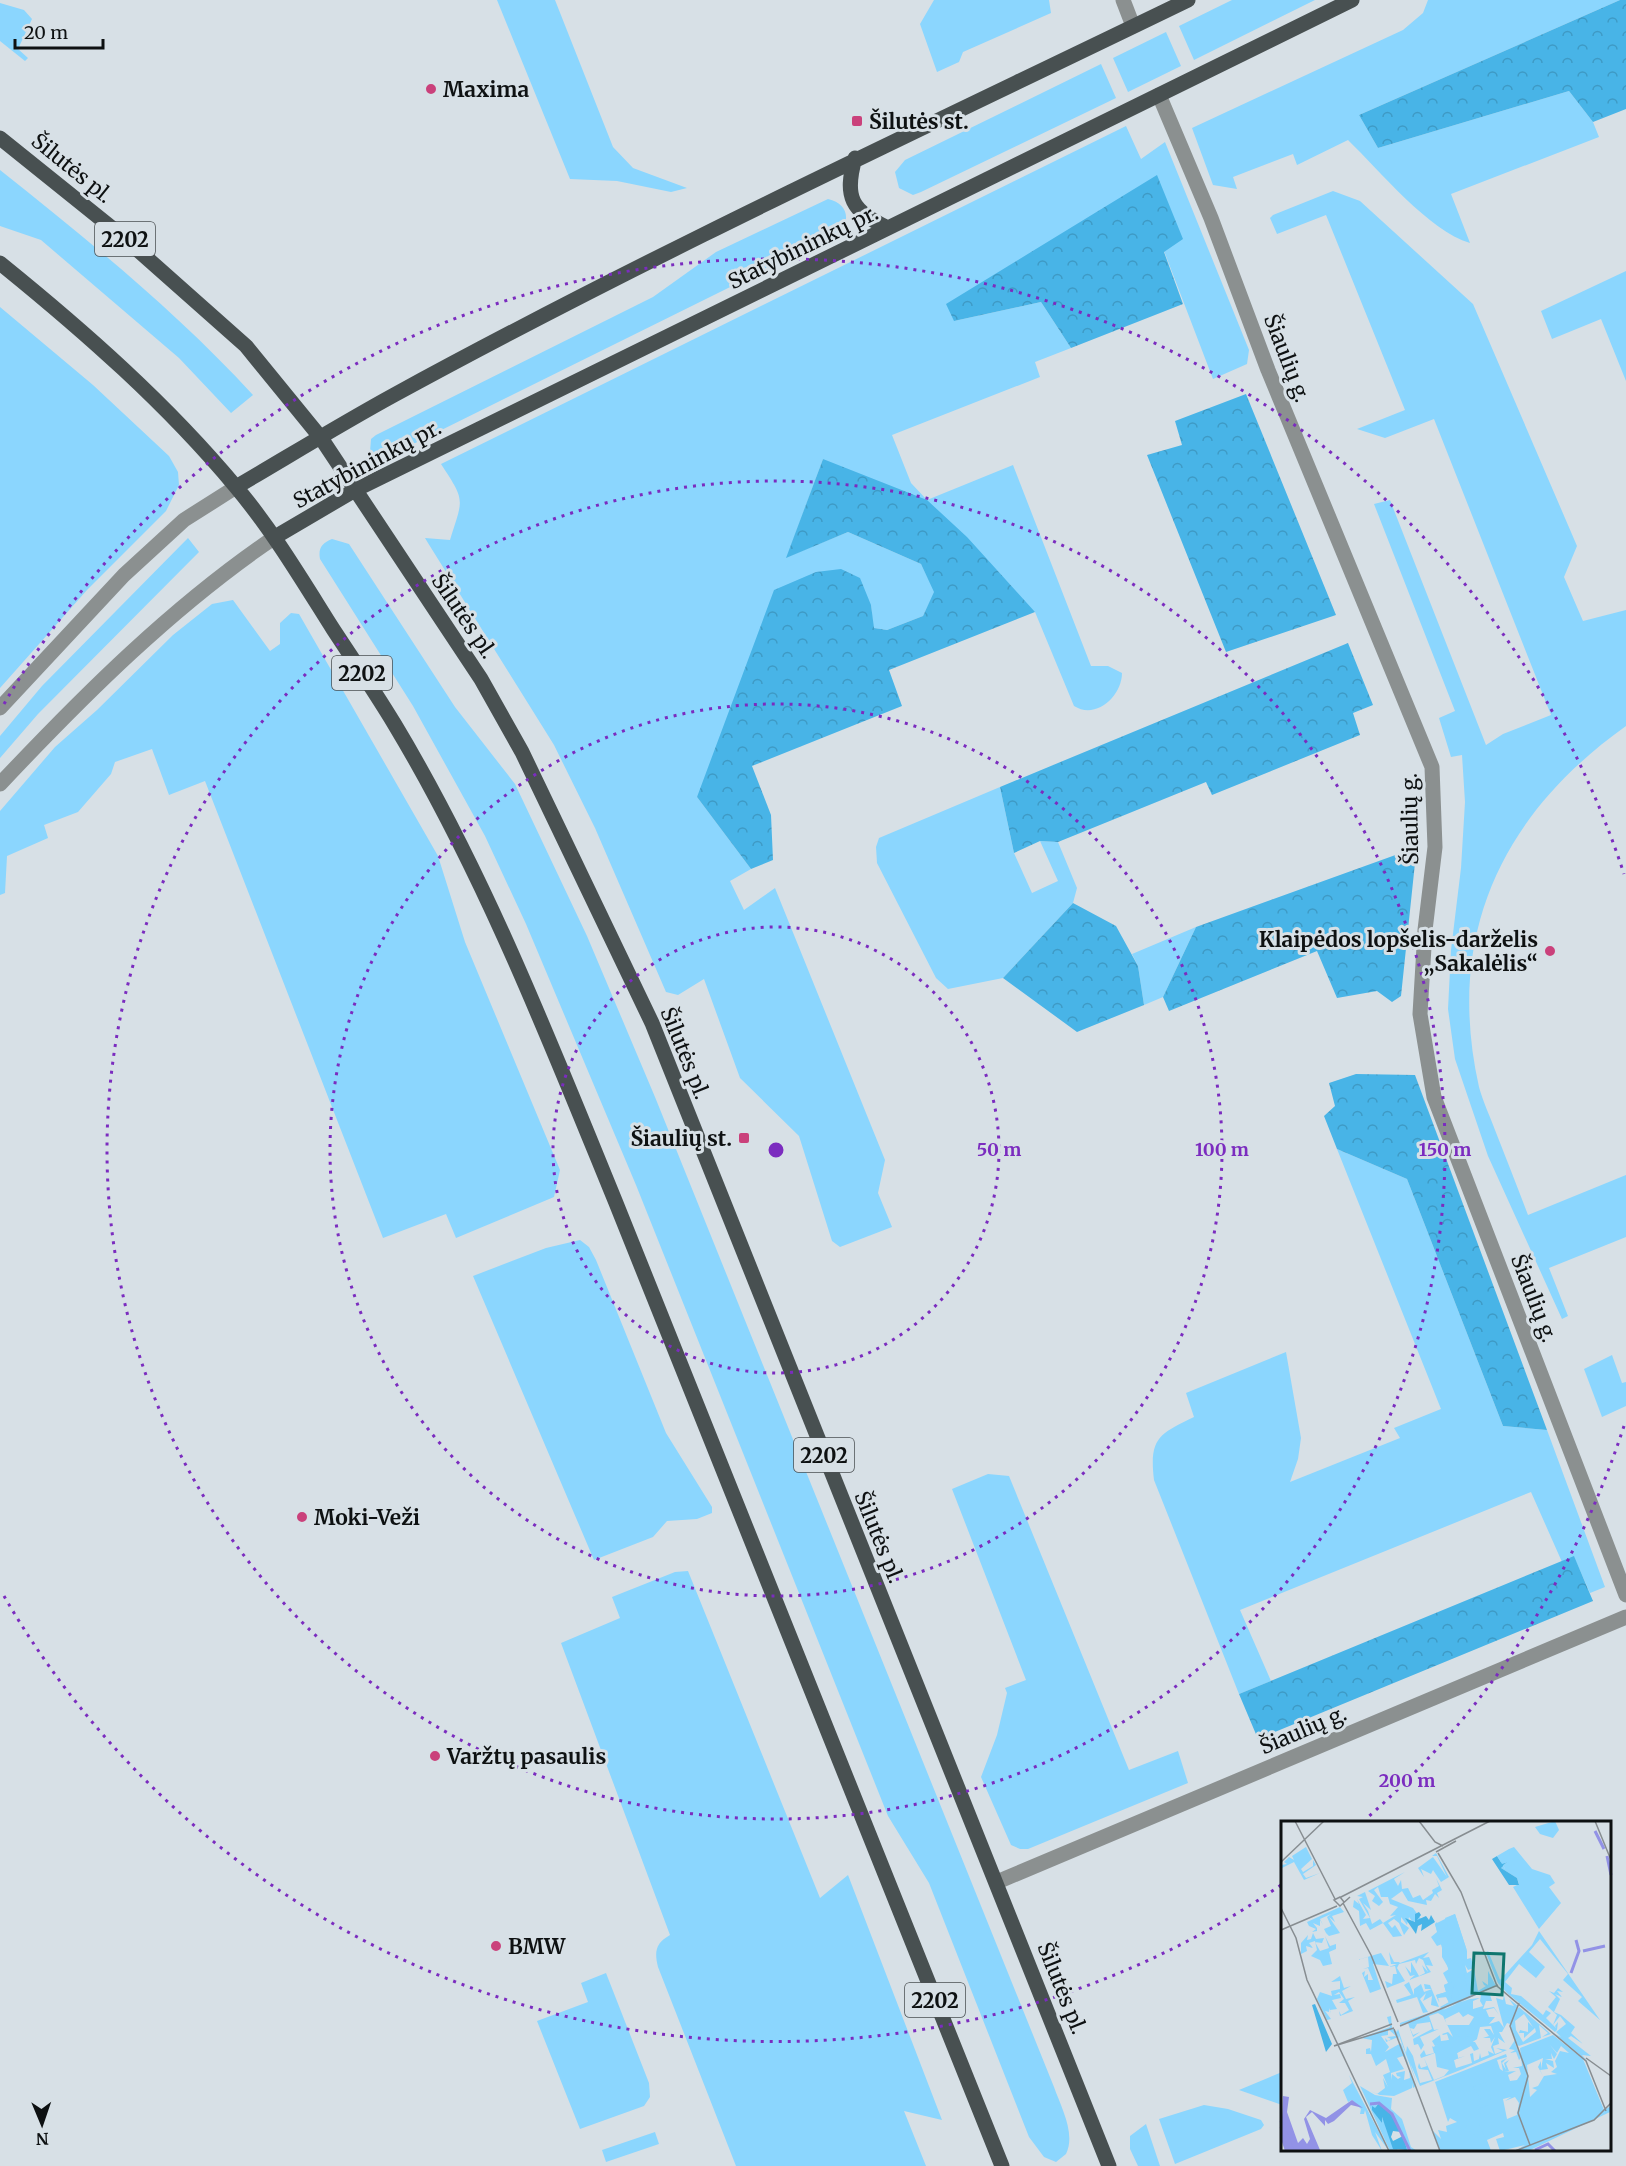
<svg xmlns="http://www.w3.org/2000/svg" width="1626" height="2166" font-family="Merriweather,serif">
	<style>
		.grass { fill: #8bd6fe }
		.forest { fill: url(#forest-crowns) }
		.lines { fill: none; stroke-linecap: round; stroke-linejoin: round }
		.street { stroke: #8b9090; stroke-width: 15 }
		.primary { stroke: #485051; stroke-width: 15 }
		.ring { fill: none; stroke: #7b2cbf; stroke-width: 3; stroke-dasharray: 3 6 }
		.poi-dot { fill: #ca417b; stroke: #d7e0e6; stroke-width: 2 }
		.labels { text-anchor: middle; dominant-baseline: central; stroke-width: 6; stroke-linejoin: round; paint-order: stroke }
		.shield { fill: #d7e0e6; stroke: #4a4f52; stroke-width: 1.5 }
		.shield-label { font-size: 20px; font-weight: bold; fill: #0e1112 }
		.poi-label { font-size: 21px; font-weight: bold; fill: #0e1112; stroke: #d7e0e6; text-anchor: start }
		.street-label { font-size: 21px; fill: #0e1112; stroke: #d7e0e6 }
		.inset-river { fill: none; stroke: #9292e6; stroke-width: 3 }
		.inset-road { fill: none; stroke: #878d91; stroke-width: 1.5 }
		.view { fill: #0f766e; fill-opacity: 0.15; stroke: #0f766e; stroke-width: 3 }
		.inset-edge { fill: none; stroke: #0e1112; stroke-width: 3 }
		.centre { fill: #7b2cbf; stroke: #d7e0e6; stroke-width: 3 }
		.ring-label { font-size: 18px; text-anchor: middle; font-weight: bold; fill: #7b2cbf; stroke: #d7e0e6; stroke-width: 6; stroke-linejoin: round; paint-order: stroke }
	</style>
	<defs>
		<pattern id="forest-crowns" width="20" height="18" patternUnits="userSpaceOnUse" patternTransform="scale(1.5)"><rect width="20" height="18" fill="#48b4e7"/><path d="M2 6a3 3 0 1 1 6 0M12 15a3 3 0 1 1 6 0" fill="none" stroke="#3e9ac5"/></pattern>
	</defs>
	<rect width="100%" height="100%" fill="#d7e0e6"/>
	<path class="grass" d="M497,0H555L613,147L633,168L687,188L671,192L617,181L570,179Z
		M934,0H1049L1051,13L963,52L959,62L937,72L920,24Z
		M1232,0H1315L1194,60L1179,26Z
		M1428,0H1620L1359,115L1378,148L1569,91L1593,122L1599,137L1451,194L1470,243C1429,231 1380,171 1348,140L1297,165L1293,154L1233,177L1237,189L1213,185L1192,128L1403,30L1423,13Z
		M0,3L24,10L32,19L18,49L28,58L25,61L0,41Z
		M1166,32L1181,66L1128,92L1113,58Z
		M1101,64L1116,98L921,192L913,195L899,188L895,172L905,160Z
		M1126,126L1141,159L1165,142L1249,350L1247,364L1213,379L1164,251L954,321L1041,302L1071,348L1035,362L1040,377L892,435L911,483L927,500L1013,465L1091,666H1108L1122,673C1122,696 1096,720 1074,706L1035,612L823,459L787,557L848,532L921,564L935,592L923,616L887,630L873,628L871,605L697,797L751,869L730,881L744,910L775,888L885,1160L878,1193L892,1227L840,1247L832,1241L799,1136L740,1078L704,979L678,995L666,992L595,828L554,745L428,543L425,538L450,540C463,498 466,502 441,464Z
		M0,170C89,241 176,311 253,395L231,413L179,358L41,240L0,226Z
		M1333,191L1360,201L1473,304L1577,546L1564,577L1583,621L1626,610V726C1501,815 1445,935 1479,1087C1483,1102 1490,1116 1495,1130C1506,1158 1517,1186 1528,1215L1626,1175V1237L1549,1268L1568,1316L1562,1319L1488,1156L1455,1059L1448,1009L1451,950L1461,868L1465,802L1462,755L1451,757L1439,718L1455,711L1374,504L1390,500L1486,745L1503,734L1551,715L1434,419L1385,438L1357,429L1405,410L1326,215L1277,234L1270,218L1273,215Z
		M828,199C848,203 852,222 837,234L387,457H375L370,452L371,439L376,435L653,297L716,252Z
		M1626,271V381L1601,319L1552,339L1541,311Z
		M0,307L93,385L169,456L178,472L179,485L166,511L87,590L0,688Z
		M188,538L199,552L38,714L0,758V736L42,686Z
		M332,539L349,544L455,707L515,784L587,936L655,1097L1054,2087C1061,2107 1076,2134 1066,2154L1056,2162L1044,2157L1029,2137L929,1883L888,1816L636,1185L526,924L485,836L413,706L320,559C318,548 322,543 332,539Z
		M233,600L270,651L280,644V623L291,613L299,614L438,856L465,942L560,1170L554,1197L456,1238L446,1214L383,1238L205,781L169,795L152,749L115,762L111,774L78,812L44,825L48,838L7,856L5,893L0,895V811L55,747L97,710L173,635L212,604Z
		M1000,787L1014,853L1032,893L1058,881L1040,841L1058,842L1077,888L1073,903L1003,978L948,989L936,978L877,863L876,847L879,838Z
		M1196,927L1163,997L1144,1005L1138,966L1132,954Z
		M1337,1149L1407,1179L1503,1426L1547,1430L1605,1587L1590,1593L1574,1557L1562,1562L1531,1492L1240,1610L1271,1681L1239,1694L1154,1480C1149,1438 1159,1434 1194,1417L1186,1393L1286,1352L1301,1438L1298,1459L1290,1482L1400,1438L1394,1428L1441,1409Z
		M580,1240L589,1247L596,1260L666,1433L712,1507V1513L697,1519L667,1521L653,1537L594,1560L473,1276L546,1248Z
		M1612,1355L1622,1383L1626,1382V1406L1602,1417L1584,1369Z
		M988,1474L1009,1476L1129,1770L1178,1751L1188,1783L1028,1849H1020L1011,1845L981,1777L997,1735L1007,1693L1005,1688L1026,1680L952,1489Z
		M688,1571L820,1898L848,1875L942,2120L904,2111L926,2166H736L658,1967C654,1951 656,1943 670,1935L561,1643L620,1618L612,1597L675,1572Z
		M606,1973L649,2083L650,2097L644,2106L580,2129L537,2021L588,2002L581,1983Z
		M1282,2072V2105L1239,2090Z
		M1204,2105L1228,2109L1261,2120L1264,2125L1261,2129L1175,2164L1159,2119Z
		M1146,2124L1160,2166H1138L1130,2149V2136Z
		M655,2132L659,2144L606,2162L602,2150Z"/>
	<path class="forest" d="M1620,0H1626V109L1593,122L1569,91L1378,148L1359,115Z
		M1157,175L1183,239L1164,252L1183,304L1071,348L1041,302L954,321L946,304Z
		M1246,394L1336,615L1226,652L1147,455L1182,445L1175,421Z
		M823,459L927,500L967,537L1035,612L889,670L902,706L752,766L771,815L773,860L751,869L697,797L774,590L816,572L841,569L860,578L871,605L874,628L887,630L923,616L934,592L921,564L848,532L786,558Z
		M1348,643L1373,705L1353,713L1360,735L1212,795L1206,782L1058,842L1040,841L1014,853L1000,787Z
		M1401,853L1415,863L1401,996L1392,1002L1377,991L1337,998L1317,951L1169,1011L1163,997L1196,927Z
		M1073,903L1116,926L1138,966L1144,1005L1077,1032L1003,978Z
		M1356,1074L1415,1075L1547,1430L1503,1426L1407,1179L1337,1149L1324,1116L1335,1106L1329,1083Z
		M1574,1556L1593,1601L1258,1739L1239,1694Z"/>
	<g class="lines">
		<path class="street" d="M1123,0L1133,26
			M1159,95L1211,218L1268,370L1432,767L1435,847L1425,930L1420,1014L1434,1097L1626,1595
			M0,708L124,575L184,520L236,487
			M0,784C84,695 173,606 275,537
			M997,1882L1626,1617"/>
		<path class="primary" d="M0,138L122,236L246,346L321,438L481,679L522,752L652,1023L1109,2166
			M855,158C844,197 851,211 888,228
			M0,263C84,331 167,404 236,487C273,531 302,580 333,629C354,661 375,692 395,725C485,875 550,1042 616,1203L1002,2166
			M236,487C289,456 341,424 394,395C654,253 922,129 1188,0
			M275,537L355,490L1352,0"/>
	</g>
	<g class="ring">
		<circle cx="776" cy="1150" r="223"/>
		<circle cx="776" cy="1150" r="446"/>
		<circle cx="776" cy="1150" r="669"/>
		<path d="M1624 1426A892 892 0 0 1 1367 1818M1281 1885A892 892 0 0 1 4 1596M4 704A892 892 0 0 1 1624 874"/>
	</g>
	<g class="poi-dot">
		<circle cx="431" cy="89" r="6"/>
		<rect x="851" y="115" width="12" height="12" rx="3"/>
		<circle cx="1550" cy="951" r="6"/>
		<rect x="738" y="1132" width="12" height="12" rx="3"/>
		<circle cx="302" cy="1517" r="6"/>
		<circle cx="435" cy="1756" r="6"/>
		<circle cx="496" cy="1946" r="6"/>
	</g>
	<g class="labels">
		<g class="shield">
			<rect x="95" y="222" width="60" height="34" rx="4.5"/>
			<rect x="332" y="656" width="60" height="34" rx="4.5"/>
			<rect x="794" y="1438" width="60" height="34" rx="4.5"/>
			<rect x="905" y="1983" width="60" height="34" rx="4.5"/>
		</g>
		<g class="shield-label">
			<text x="125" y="239">2202</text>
			<text x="362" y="673">2202</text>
			<text x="824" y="1455">2202</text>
			<text x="935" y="2000">2202</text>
		</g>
		<g class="poi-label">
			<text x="443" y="89">Maxima</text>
			<text x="869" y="121">Šilutės st.</text>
			<text x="1538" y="939" text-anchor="end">Klaipėdos lopšelis-darželis<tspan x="1538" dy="24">„Sakalėlis“</tspan></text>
			<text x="732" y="1138" text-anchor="end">Šiaulių st.</text>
			<text x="314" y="1517">Moki-Veži</text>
			<text x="447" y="1756">Varžtų pasaulis</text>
			<text x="508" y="1946">BMW</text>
		</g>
		<g class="street-label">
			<text transform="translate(72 168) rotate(39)">Šilutės pl.</text>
			<text transform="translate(803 247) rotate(-26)">Statybininkų pr.</text>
			<text transform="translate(1287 358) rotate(69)">Šiaulių g.</text>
			<text transform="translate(367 464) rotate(-28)">Statybininkų pr.</text>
			<text transform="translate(464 616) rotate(56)">Šilutės pl.</text>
			<text transform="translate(1410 819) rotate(-91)">Šiaulių g.</text>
			<text transform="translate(685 1053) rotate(68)">Šilutės pl.</text>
			<text transform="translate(1534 1298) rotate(69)">Šiaulių g.</text>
			<text transform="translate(879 1537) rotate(68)">Šilutės pl.</text>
			<text transform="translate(1303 1730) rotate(-23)">Šiaulių g.</text>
			<text transform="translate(1062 1988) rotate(68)">Šilutės pl.</text>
		</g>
	</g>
	<g transform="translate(1281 1821)">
		<rect width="330" height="330" fill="#d7e0e6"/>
		<path d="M274,0L278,9L272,17L259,13L254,6ZM25,26L31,38L20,48L22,51L32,45V39L35,44L22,53L25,57L39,52L23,59L13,41L1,47L0,44L6,43L3,41L8,36L13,39L11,35ZM233,26L251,48L269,54L274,62L268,66L280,82L258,108L232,66L238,63L236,57L220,47L222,44L224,48L228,28ZM155,32L168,56L160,61L152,49L150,53L140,48L143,56L137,47L152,36L166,56L156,35H151ZM124,51L113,58L117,65L120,59L121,68L127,67L132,77L139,74L142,79L152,72L151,69L158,65L155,57L161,69L156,72L158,77L154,73L150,80L145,79L146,84L127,80L121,70L110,78L132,87L140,98L132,101L128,96L126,104L120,96V101L128,107L123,114L118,102L113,98L107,102L111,107L114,104L121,115L112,116L102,102L115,94L109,95L117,86L109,83L107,76H100L97,66L93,69L102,81L98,85L91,80L94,75L87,70ZM84,71L90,89L82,82L87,90L91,103L99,98L102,102L89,109L85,102L79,105L78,90L72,86L73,79L78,83L76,78L85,94L82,98L89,97L78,78L82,76L76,75ZM59,86L63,91L51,95L54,101L48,96L59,112L48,115L45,112L43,108L50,105L46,96L50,93L39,98L42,104L39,99V105L32,102L36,107V110L31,111L35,108L28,105L26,101ZM174,93L186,130L179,117L175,118V127L182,129L186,138L190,137L193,147L187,149L184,144L186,152L193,148L197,170L205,165L203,164L201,160L207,164V150L215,165L162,189L166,186L161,188L159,186L168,181L166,176L157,177L158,182L155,174L165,171L163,164L167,162L162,152L168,148L161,136V123L156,125L150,116L156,111L154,103ZM258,110L319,199L297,180L301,176L282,159L287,153L259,118L248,131L264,146L255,157L238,143L224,161L231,167L230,173L240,175L262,194L265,189L270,192L265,197L275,207L274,205L277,201L276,209L274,211L226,172L217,162L205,132L207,130L219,159L251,124ZM32,112L35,118L43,117L41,122L34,121L39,130L48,127L44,115L49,125L55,123V128L48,131L51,143L42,145L39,139L30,135L36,129L34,120L28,122L32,127L25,125L26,130L20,133V122L27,114L26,119L30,118ZM108,131L113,141H118L119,142L148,131L142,137L148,136L152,145L145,144L150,151L128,159L134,154L129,155L124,145L130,152V141L138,155L144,152L141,144L147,151L142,139L138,137L135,143L134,139L118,143L116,147L124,160L106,167L104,160L111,163L112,153H116L114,145L108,146L116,143H110ZM100,132L108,145L92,143L100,168L89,172L81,152L84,150L83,156L87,153V159H92L87,147L82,148L88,146L87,136L76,139ZM59,155L63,167L70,165L61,170L65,178L74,176L67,180L72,190L59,195L58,190L60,194L68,189L64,182H58L63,178L58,171L53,174L59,173L60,177L51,179L56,188L49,189L50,193L48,187V191L44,190L50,198L46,199L36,178L39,171L51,175L50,170L59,168V160L50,161ZM128,161L133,174V168L140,163L143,171L151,168H144L143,163L149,164L158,186L150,184L151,175L142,180L145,172L139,178L147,191L142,192L136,176L116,182L115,179L130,174L123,164ZM277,167L282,171L276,170L281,176L274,173L279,178L273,191L280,194L294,206L290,212L302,223L290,215L287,217L310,235L301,234L306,240L274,213L280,216L275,211L285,203L279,195L272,204L276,194L267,186L275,176L268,170L273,172ZM204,172L202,174H209L211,180H205L202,188L213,186L218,194L213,187L205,189L208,196H214L208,203L218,200L223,207L215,177L222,179L223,174L225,183L233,185L228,178L237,185L235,190L238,186L270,213L261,216L267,212L258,204L260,217L238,225L234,222L240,237L238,239L235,231L229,232L234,229L228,228L234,219L229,203L226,202L221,211H218L224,222L217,217L218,223L212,225L214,233L222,230L215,227L226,229L182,248L139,265L129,242L137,266L117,212L119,221L117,216L105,221L104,217L107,220L110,218L106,216L115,215L107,208V214L100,215L108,226L104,231L120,222L128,245L122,235L116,237L123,248L110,252V259L111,253L117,258L120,256L116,255L115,252L124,250L123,259L129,257L128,247L135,265L132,267L131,262V267L113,275L99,274L89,270L96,273L104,267L102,257L107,266L102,254L109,251L105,238L95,245L90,233H85V228L89,227L90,231L91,219L80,217L109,206L106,196L110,195L111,207L116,211L117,208L125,232L126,225L132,235L139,262L151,259L147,249L138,248L137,246L138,242L140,247L146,245L143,237L153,259L163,255L168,249L156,246L154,232L140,237L139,234L143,229L145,234L153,232L151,225L162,234L158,240L161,243L164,224L154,225L151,220L159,214L160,220L168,219L166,213L162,214L161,213L167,211L172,216L162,195L157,192L148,195L153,209L158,208L139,216L143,224L140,229L137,223L133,224L132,218L151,208L149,201L128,204L136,203L133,208L129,207L132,214L139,211L132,216L127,202L150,193L119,204V202L189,178L199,177L192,180V188L202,185L199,180L200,174ZM178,191L182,196L187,193L193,196L188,204H166L164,198ZM243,193L252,206L247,201V211L239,209L238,212H243V217L254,207L255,211L242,221L235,209L234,200ZM210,205L213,214L209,208H203L208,215L202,217H209L210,222L214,216L210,226L213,233L207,230L208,234L200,237L199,232L198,238L193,240L192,232L189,233L191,242L175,247L173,239L184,235L177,237L176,232L190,225L193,230L198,228L194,221H188L196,218L199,206ZM272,214L302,238L323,289L330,285L329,291L247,330H234L244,324L219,330L215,318L223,316L222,312L206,319L210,330H159L152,310L160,318L157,309L166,311L165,305L176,301L169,297L167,301L154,261L225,233L226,236L216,239L219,248L222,250L220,240L226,237L221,242L225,249L223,242L228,239L225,243L228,250L223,251L235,250L227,254L229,260L236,259L240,253L238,247H232L241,245L239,227ZM269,224L276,232L280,225L288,232L279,230L274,240L276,246L270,251L276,253L263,255L257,265L251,267L256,269L249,276L246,244L262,237L260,248V240L257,246L262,255L259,249L267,248L265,242L273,247L272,240L264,238H271L270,232L273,238L276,233ZM230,276L224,280L234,276L238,282L236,294L226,298L222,278ZM68,254L108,330L94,311L101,330L91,314L84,289L83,293H79L80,288L71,279L67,281L62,269L71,262ZM79,265L94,274L111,277L110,288L121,298L130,326L136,330H123L122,315L112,294L97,282L93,290L101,302V296L114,326L113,323L118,321L116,330H109Z" fill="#8bd6fe" fill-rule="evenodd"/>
		<path d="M216,35L220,41L227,40L220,47L236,57L238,64H228L211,38ZM138,91L140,94L136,99L145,95L148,99L150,94L154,101L140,110L141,103L137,105L135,113L124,97L134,101V93ZM34,183L51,223L45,231L31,184ZM98,282L111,293L120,311L112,310L110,316L112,320L122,315L126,329L112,328L101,296V302L91,289V285L94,287Z" fill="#48b4e7"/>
		<path d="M174,93L186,130V138L181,142L188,176L181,179L173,163L169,184L164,174L157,177L159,182L155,174L165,171L163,164L171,161L154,103L156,101L164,130H171L173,125L164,97ZM190,211L196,218L176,232L177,237L160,246L152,226L174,216L191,215ZM204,261L210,278L207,284L197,288L204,300L198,303L210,330H203L196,316L184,307L200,278L192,266Z" fill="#8bd6fe"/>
		<path d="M228,28L229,38L234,43L224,48L222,44L228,41L221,43L216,35Z" fill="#8bd6fe"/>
		<path d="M2,275L8,276L6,291L17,322L22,317L26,323L29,318L23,298L29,289L45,297L71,279L82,287L70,284L53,300L47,303L44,299V305L31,291L25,296L39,329L4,330L0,318Z" fill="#9292e6"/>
		<path class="inset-river" d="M314,10L323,28M326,35L330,54M302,130L324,125M290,152L298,130L295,119M89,283L98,282L111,293L129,330M0,300L12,330M0,306L10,330M254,329L267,323L274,330"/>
		<path class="inset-road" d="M14,0L54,78M138,0L154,21L162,25M314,0L330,39M155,31L175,20M157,32L180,71L216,165L305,240L325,290M0,41L43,0M60,76L209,0M63,81L59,76L53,79L59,85L69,76M62,82L90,134L117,201M0,87L15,117L26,159L79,270M0,109L56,85M238,182L229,205L247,255L237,292L249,324M111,203L53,225L113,207M119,205L217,164M113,208L159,330M305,237L330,255M79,270L108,330M234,330L313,299L330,282"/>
		<path class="view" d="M193,132L223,133L221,174L191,172Z"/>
		<rect width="330" height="330" class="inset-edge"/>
	</g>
	<circle cx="776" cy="1150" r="9" class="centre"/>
	<g class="ring-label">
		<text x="999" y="1156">50 m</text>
		<text x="1222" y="1156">100 m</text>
		<text x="1445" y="1156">150 m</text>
		<text x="1407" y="1787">200 m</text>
	</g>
	<g transform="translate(42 2124) rotate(178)" stroke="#d7e0e6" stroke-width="4.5" paint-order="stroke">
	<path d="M0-4.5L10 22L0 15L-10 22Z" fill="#0e1112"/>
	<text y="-9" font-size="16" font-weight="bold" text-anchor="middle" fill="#0e1112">N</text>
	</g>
	<path d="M15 39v9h88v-9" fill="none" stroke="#0e1112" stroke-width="3"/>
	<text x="24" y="39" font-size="18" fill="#0e1112" stroke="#d7e0e6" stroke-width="4.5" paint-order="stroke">20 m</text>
</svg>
